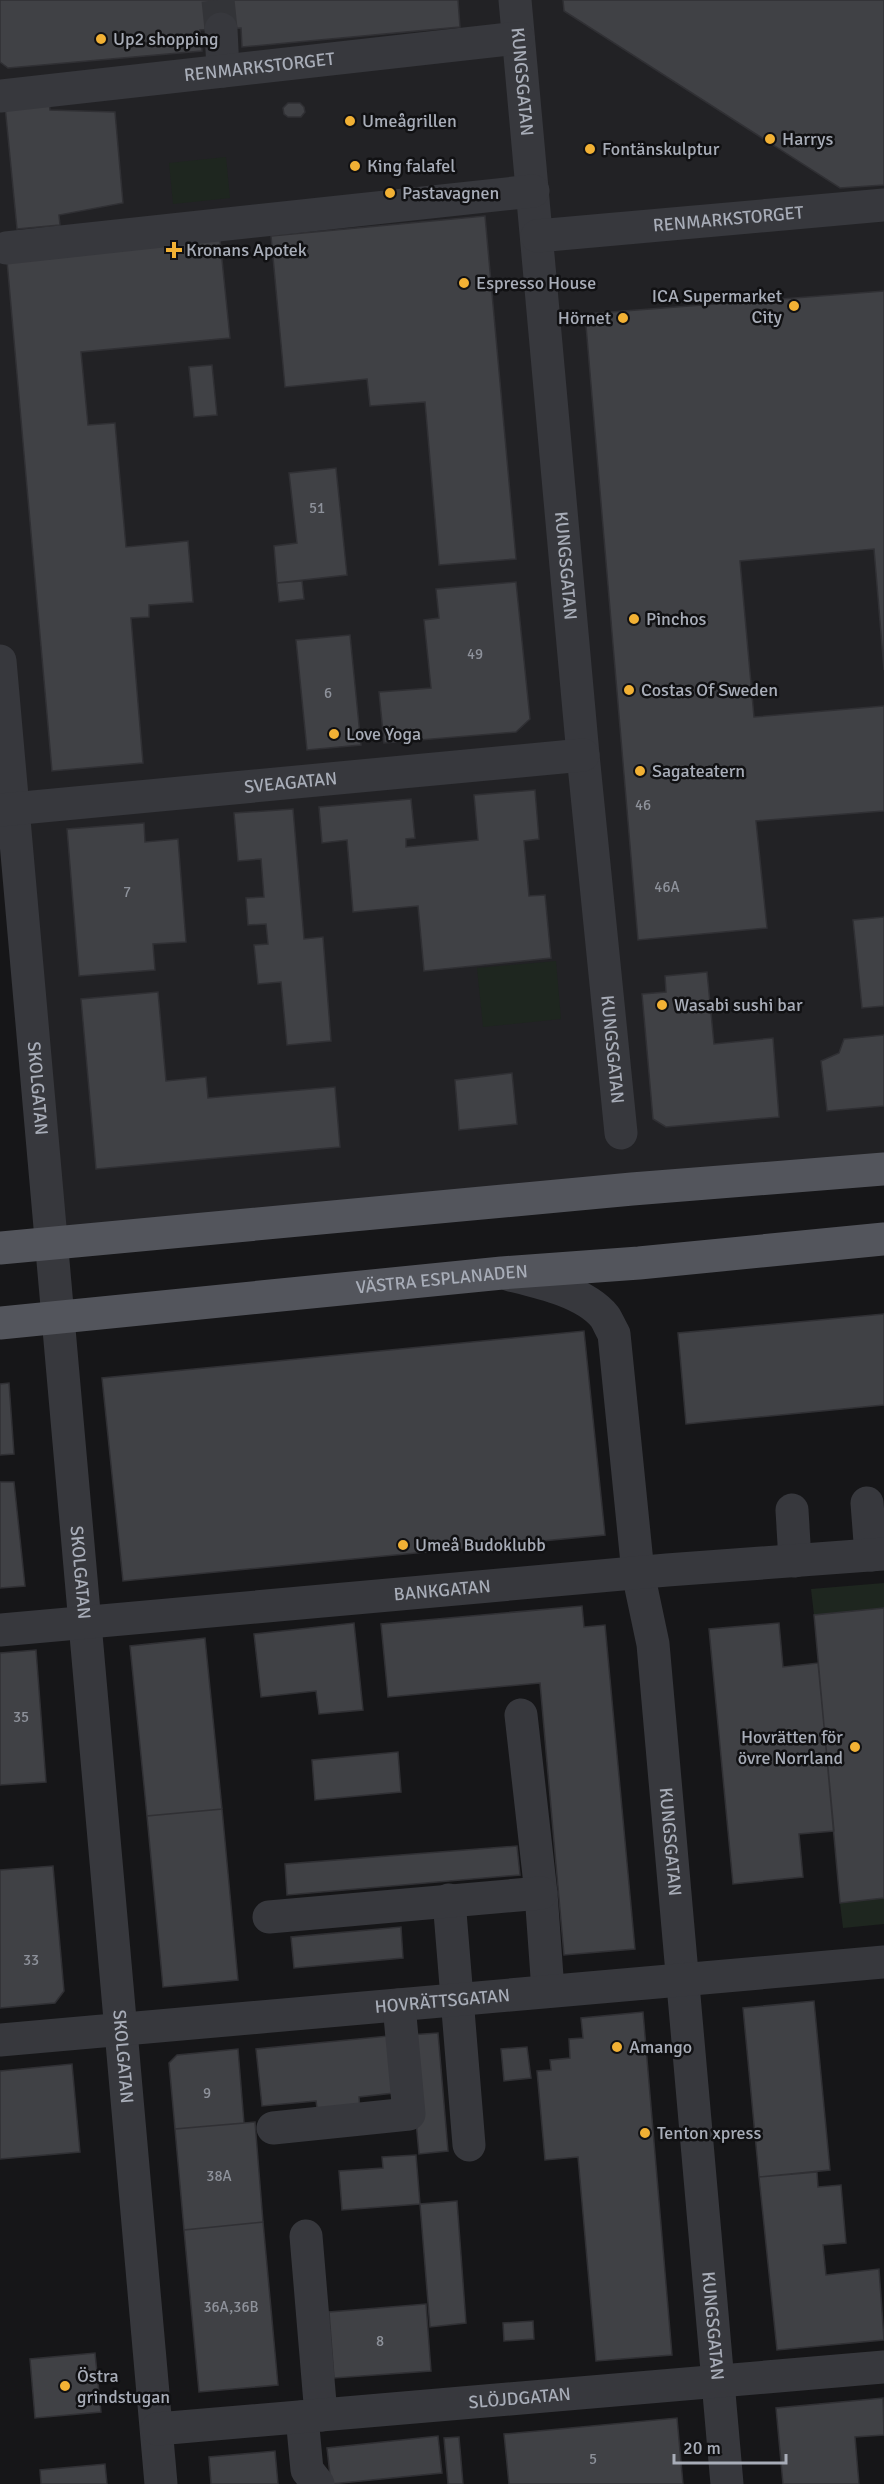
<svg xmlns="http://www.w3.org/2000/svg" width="884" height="2484" font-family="Signika,sans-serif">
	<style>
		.built { fill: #222225 }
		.green { fill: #1e261f }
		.building { fill: #404145; stroke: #303034; stroke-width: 1.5 }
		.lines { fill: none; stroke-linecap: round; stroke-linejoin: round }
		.minor-tunnel { stroke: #333438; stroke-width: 33; stroke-dasharray: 33 16; stroke-linecap: butt }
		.minor { stroke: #37383d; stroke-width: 33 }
		.major { stroke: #53555c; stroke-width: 33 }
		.poi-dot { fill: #f2b134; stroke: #111113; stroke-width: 2 }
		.labels { text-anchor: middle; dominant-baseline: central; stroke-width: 5; stroke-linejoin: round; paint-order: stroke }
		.number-label { font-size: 15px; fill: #8e929b }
		.poi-label { font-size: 18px; fill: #a8adb8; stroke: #111113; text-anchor: start }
		.street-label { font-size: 18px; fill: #a8adb8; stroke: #111113 }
	</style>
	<rect width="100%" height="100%" fill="#161618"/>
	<path class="built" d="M0,0H884V1166L51,1243L0,661Z"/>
	<path class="green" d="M226,157L230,198L173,204L169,163Z
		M556,961L561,1019L483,1027L477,968Z
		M884,1583V1608L814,1615L811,1589Z
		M884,1898V1924L843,1928L840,1903Z"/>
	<path class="building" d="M0,0H458L460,27L242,47L241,28L200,30L202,51L8,68L0,62Z
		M0,0H458L460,27L242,47L241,28L200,30L202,51L8,68L0,62Z
		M563,0H884V185L840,188L564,11Z
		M49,101L50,110L115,112L123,203L59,215L60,225L17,229L5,106Z
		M288,103H300L304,107L305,112L301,117H288L284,114L283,108Z
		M485,216L516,559L439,565L425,402L370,406L367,379L285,387L271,236Z
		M220,240L230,338L81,352L88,425L115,423L126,547L188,541L193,602L149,605V617L131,618L143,763L52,771L7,261Z
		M884,291V670L874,549L740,561L754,717L884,706V811L756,821L767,928L638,940L585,314Z
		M212,365L217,415L194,417L189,367Z
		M336,468L347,575L277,583L274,546L297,543L289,473Z
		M302,581L304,599L279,602L277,583Z
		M516,582L530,719L516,732L384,743L379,692L431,688L424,620L439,618L436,589Z
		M350,635L361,745L307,750L296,640Z
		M535,790L539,839L524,841L529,896L545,895L551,958L424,971L418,906L353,912L347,840L322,843L319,807L411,799L415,838L406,839V847L478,840L474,795Z
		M293,809L304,939L323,937L331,1041L287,1045L281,982L258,984L254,945L268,944L266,924L248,925L246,898L264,897L261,859L238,861L234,813Z
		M144,823L145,842L178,839L186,942L153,944L155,970L79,976L67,829Z
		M884,917V1006L862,1008L853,920Z
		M707,972L714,1044L773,1038L779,1117L666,1127L653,1119L642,994L666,992L665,976Z
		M158,992L166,1081L206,1077L208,1098L335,1087L340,1147L96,1169L81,999Z
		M884,1035V1106L827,1111L821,1061L839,1053L844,1039Z
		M512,1073L517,1124L459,1130L455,1080Z
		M884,1314V1405L686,1424L678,1333Z
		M584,1331L605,1535L123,1581L102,1378Z
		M9,1383L14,1454L0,1455V1384Z
		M0,1482H14L25,1586L0,1588Z
		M582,1606L584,1627L605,1625L635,1949L564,1955L540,1683L388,1697L381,1624Z
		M884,1608V1898L840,1903L814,1615Z
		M354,1623L363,1710L319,1714L316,1691L261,1697L254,1634Z
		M779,1623L783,1667L818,1663L834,1831L799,1834L803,1877L733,1884L709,1629Z
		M205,1638L222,1809L147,1816L130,1646Z
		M36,1650L46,1782L0,1785V1653Z
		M398,1752L401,1792L315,1800L312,1760Z
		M222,1809L238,1980L163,1987L147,1816Z
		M517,1846L520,1875L287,1895L285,1864Z
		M53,1866L64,1991L55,2003L0,2008V1870Z
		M401,1927L403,1958L294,1968L291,1937Z
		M814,2001L830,2170L759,2177L743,2008Z
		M643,2012L672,2355L596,2361L578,2157L545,2160L537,2071L551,2070L550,2060L570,2058L569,2039L583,2038L581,2018Z
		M438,2033L448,2151L419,2154L408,2035Z
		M388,2036L394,2093L359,2097L360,2111L318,2115L316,2101L262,2106L256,2049Z
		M527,2047L531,2078L504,2081L501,2049Z
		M238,2049L244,2123L175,2129L169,2063L177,2055Z
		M72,2064L80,2152L0,2159V2071Z
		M255,2122L263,2222L184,2230L175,2129Z
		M416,2155L420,2204L342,2210L339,2171L383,2168L382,2157Z
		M817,2172L818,2187L841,2185L846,2243L823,2245L826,2275L879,2269L884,2340L777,2350L759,2177Z
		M457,2201L466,2323L430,2327L420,2204Z
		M263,2222L278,2385L199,2392L184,2230Z
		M426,2304L431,2371L334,2378L329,2312Z
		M533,2321L534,2339L504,2341L503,2323Z
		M95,2353L101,2412L35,2418L30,2359Z
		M883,2398L884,2435L855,2437L859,2484H783L776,2408Z
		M677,2418L683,2484H509L504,2434Z
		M438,2436L442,2473L331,2484L327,2448Z
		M459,2437L463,2484H448L444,2438Z
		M275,2451L278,2484H211L209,2457Z
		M105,2464L107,2484H41L40,2470Z"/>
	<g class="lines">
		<path class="minor-tunnel" d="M218,0L221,29"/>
		<g class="minor">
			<path id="s1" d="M515,0L583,755L621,1133"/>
			<path d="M221,29L223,71"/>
			<path id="s2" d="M0,96L518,38"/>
			<path id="s3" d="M537,236L884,205"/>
			<path d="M6,248L533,191"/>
			<path id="s4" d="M0,661L161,2484"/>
			<path id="s5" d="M0,810L583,755"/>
			<path id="s6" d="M510,1275C539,1282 585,1292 605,1317C608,1322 611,1329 614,1334L638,1573L653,1644L727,2484"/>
			<path d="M867,1503L871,1555"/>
			<path d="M792,1510L795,1561"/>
			<path id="s7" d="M0,1630L667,1570L884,1554"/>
			<path d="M521,1715L541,1893L548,1991"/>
			<path d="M449,1900L469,2145"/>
			<path d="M269,1917L541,1893"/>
			<path id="s8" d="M0,2040L884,1962"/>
			<path d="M273,2128L409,2114L399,2005"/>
			<path d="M306,2236L321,2415"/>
			<path d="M302,2417L307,2470L318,2484"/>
			<path id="s9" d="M157,2429L884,2367"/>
		</g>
		<g class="major">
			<path d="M0,1248L632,1189L884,1169"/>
			<path id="s10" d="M0,1323L502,1273L639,1263L884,1239"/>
		</g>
	</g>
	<g class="poi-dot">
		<circle cx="101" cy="39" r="6"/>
		<circle cx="350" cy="121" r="6"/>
		<circle cx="770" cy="139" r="6"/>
		<circle cx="590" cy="149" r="6"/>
		<circle cx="355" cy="166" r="6"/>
		<circle cx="390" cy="193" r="6"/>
		<path d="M171 241h6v6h6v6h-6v6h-6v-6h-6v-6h6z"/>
		<circle cx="464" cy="283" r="6"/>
		<circle cx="794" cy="306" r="6"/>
		<circle cx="623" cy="318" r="6"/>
		<circle cx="634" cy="619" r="6"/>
		<circle cx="629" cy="690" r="6"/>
		<circle cx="334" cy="734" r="6"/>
		<circle cx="640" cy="771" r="6"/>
		<circle cx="662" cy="1005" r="6"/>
		<circle cx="403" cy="1545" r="6"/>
		<circle cx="855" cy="1747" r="6"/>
		<circle cx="617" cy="2047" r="6"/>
		<circle cx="645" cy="2133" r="6"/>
		<circle cx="65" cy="2386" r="6"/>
	</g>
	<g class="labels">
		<g class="number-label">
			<text x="317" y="508">51</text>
			<text x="475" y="654">49</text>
			<text x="328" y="693">6</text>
			<text x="643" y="805">46</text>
			<text x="667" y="887">46A</text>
			<text x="127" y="892">7</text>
			<text x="21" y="1717">35</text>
			<text x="31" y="1960">33</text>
			<text x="207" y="2093">9</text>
			<text x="219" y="2176">38A</text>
			<text x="231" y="2307">36A,36B</text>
			<text x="380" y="2341">8</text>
			<text x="593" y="2459">5</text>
		</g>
		<g class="poi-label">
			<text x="113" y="39">Up2 shopping</text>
			<text x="362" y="121">Umeågrillen</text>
			<text x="782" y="139">Harrys</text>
			<text x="602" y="149">Fontänskulptur</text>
			<text x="367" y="166">King falafel</text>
			<text x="402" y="193">Pastavagnen</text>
			<text x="186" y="250">Kronans Apotek</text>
			<text x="476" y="283">Espresso House</text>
			<text x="782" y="296" text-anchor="end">ICA Supermarket<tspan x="782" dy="21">City</tspan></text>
			<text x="611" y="318" text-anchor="end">Hörnet</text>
			<text x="646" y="619">Pinchos</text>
			<text x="641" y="690">Costas Of Sweden</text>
			<text x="346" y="734">Love Yoga</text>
			<text x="652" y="771">Sagateatern</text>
			<text x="674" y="1005">Wasabi sushi bar</text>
			<text x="415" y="1545">Umeå Budoklubb</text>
			<text x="843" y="1737" text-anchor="end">Hovrätten för<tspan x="843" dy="21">övre Norrland</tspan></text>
			<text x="629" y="2047">Amango</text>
			<text x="657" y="2133">Tenton xpress</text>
			<text x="77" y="2376">Östra<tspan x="77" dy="21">grindstugan</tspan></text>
		</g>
		<g class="street-label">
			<text stroke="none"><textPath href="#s2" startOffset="261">RENMARKSTORGET</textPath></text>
			<text stroke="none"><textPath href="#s1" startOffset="82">KUNGSGATAN</textPath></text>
			<text stroke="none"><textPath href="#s3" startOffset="192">RENMARKSTORGET</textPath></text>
			<text stroke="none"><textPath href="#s1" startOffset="568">KUNGSGATAN</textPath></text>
			<text stroke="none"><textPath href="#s5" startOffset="292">SVEAGATAN</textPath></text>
			<text stroke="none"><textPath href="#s1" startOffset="1054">KUNGSGATAN</textPath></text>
			<text stroke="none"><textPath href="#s4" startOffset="429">SKOLGATAN</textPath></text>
			<text stroke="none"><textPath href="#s10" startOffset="444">VÄSTRA ESPLANADEN</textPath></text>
			<text stroke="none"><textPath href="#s4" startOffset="915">SKOLGATAN</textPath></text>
			<text stroke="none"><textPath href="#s7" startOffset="444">BANKGATAN</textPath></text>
			<text stroke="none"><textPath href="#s6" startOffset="636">KUNGSGATAN</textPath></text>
			<text stroke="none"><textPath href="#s8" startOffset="444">HOVRÄTTSGATAN</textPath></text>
			<text stroke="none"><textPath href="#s4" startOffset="1401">SKOLGATAN</textPath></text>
			<text stroke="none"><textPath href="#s6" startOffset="1122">KUNGSGATAN</textPath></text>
			<text stroke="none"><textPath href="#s9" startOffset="364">SLÖJDGATAN</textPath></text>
		</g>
	</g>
	<path d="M674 2454v9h112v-9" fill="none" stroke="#a8adb8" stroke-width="3"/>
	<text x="683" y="2454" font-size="18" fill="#a8adb8" stroke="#111113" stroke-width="4.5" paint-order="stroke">20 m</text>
</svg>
